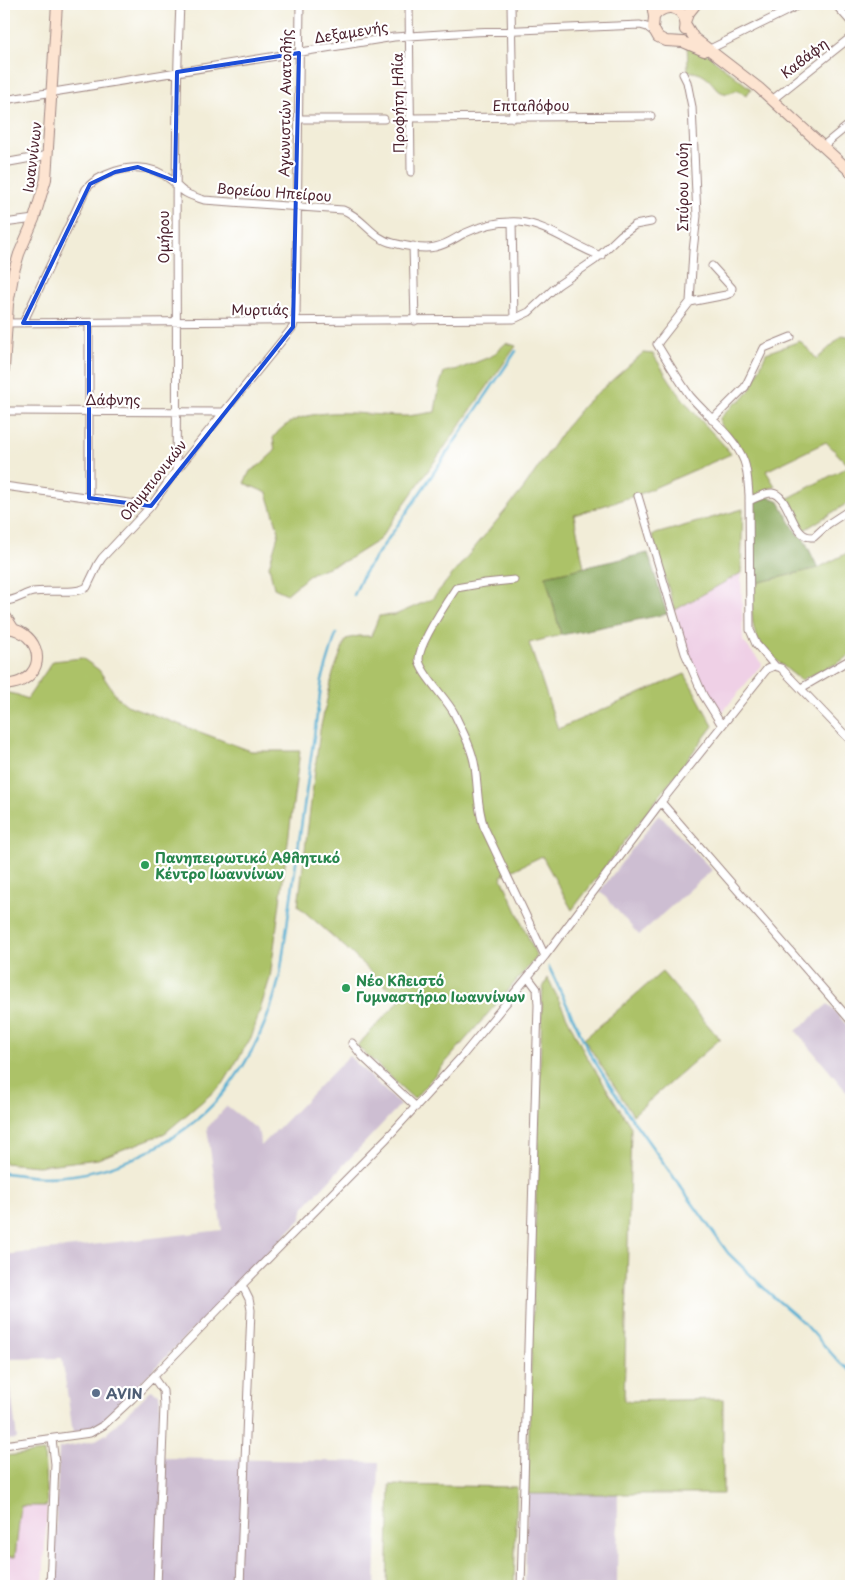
<svg xmlns="http://www.w3.org/2000/svg" width="855" height="1590" font-family="'Playpen Sans',sans-serif">
	<style>
		.built { fill: #efd0e6 }
		.industrial { fill: #cdbed2 }
		.green { fill: #acc267; stroke: #7b7049 }
		.forest { fill: #89a85c; stroke: #6a6444 }
		.lines { fill: none; stroke-linecap: round; stroke-linejoin: round }
		.stream { stroke: #54aed2; stroke-width: 2.5 }
		.street-casing { stroke: #9e8682; stroke-width: 9 }
		.secondary-casing { stroke: #9e8682; stroke-width: 12 }
		.street { stroke: #fff; stroke-width: 7 }
		.secondary { stroke: #fde4d1; stroke-width: 10 }
		.marked { fill: none; stroke: #1d4ed8; stroke-width: 4; stroke-linejoin: round }
		.leisure-dot { fill: #2e9e5b; stroke: #fff; stroke-width: 2 }
		.service-dot { fill: #5c6f8a; stroke: #fff; stroke-width: 2 }
		.labels { text-anchor: middle; dominant-baseline: central; stroke-width: 4.5; stroke-linejoin: round; paint-order: stroke }
		.street-label { font-size: 14px; fill: #4a1f2b; stroke: #fff }
		.leisure-label { font-size: 14px; font-weight: bold; fill: #27864d; stroke: #fff; text-anchor: start }
		.service-label { font-size: 14px; font-weight: bold; fill: #4e5e75; stroke: #fff; text-anchor: start }
	</style>
	<rect width="100%" height="100%" fill="#fff"/>
	<filter id="ink" filterUnits="userSpaceOnUse"><feTurbulence type="fractalNoise" baseFrequency=".02" numOctaves="2"/><feDisplacementMap in="SourceGraphic" scale="10" xChannelSelector="R" yChannelSelector="G"/><feConvolveMatrix kernelMatrix="1 2 1 2 8 2 1 2 1" color-interpolation-filters="sRGB"/></filter>
	<filter id="wash" filterUnits="userSpaceOnUse"><feTurbulence type="fractalNoise" baseFrequency=".0096" numOctaves="4" result="noise"/><feDisplacementMap in="SourceGraphic" scale="20" xChannelSelector="R" yChannelSelector="G"/><feGaussianBlur stdDeviation="1.12" result="paint"/><feColorMatrix in="noise" values="0 0 0 0 0 0 0 0 0 0 0 0 0 0 0 0 0 1.4 0 .05"/><feComposite in="paint" operator="in"/></filter>
	<g filter="url(#wash)">
		<rect width="100%" height="100%" fill="#f2edd8"/>
		<path class="built" d="M741,573L743,641L762,664L720,715L703,690L684,645L675,610Z
			M21,1506H47L43,1586H4V1556H15Z"/>
		<path class="industrial" d="M659,814L712,870L639,935L600,891Z
			M828,1004L851,1030V1097L796,1031Z
			M349,1056L400,1105L304,1207L301,1219L101,1423L73,1433L62,1358L7,1359L17,1439L4,1440V1255L222,1230L207,1128L227,1106L258,1130L261,1146Z
			M151,1390L159,1394L160,1400L158,1458L379,1462L375,1586H53L59,1448L94,1441L106,1434Z
			M527,1494H618L617,1586H525Z"/>
		<path class="green" d="M687,38L751,89L746,96L738,90C717,100 718,85 704,76C700,73 693,72 688,71Z
			M843,335L851,337V501L801,532L785,500L849,466L826,442L766,471L775,486L752,497L750,469L720,424V418L734,404L744,398L753,385L766,353L800,341L817,359Z
			M506,343L516,346L379,540L347,560L312,573L287,594L274,588L269,566L279,532L267,493L244,483L250,471L260,465L275,451L273,438C299,399 368,417 408,416C417,415 426,413 435,412L439,387L444,372L459,369L492,356Z
			M643,353L653,354C665,373 676,391 690,408C703,424 719,438 731,454L640,494L574,515L584,568L546,576L561,635L529,643L558,729L685,674L713,726L572,910L542,856L501,876L537,957L414,1099L357,1046L400,1000L345,947L298,906L320,730L333,673L346,639L359,636H371L379,616L395,615L432,599L524,488L565,428L585,404Z
			M743,509L741,573L675,610L652,535Z
			M851,551V655L836,664L801,680C790,672 760,648 756,636C750,619 752,601 752,584L818,568Z
			M82,658L99,670L117,697L127,705L251,751H300L270,978L252,1036L223,1084L165,1133L98,1159L38,1166L4,1163V692L18,695L27,699L53,661Z
			M662,972L720,1039L633,1115L584,1039Z
			M548,978L585,1054L631,1127L624,1401L723,1399V1494H527L542,1003L543,988Z
			M44,1452L47,1506H21L15,1557L4,1556V1456Z
			M390,1485L517,1487L514,1586H387Z"/>
		<path class="forest" d="M768,497L778,500L797,534L803,537L818,568L752,584L751,503Z
			M648,553L667,614L561,635L546,576Z"/>
		<g class="lines">
			<path class="stream" d="M354,595L364,573L407,512L516,351
				M549,967L590,1054L625,1109L728,1253L768,1292L805,1324L840,1363L851,1371
				M4,1173C18,1174 32,1177 45,1177C116,1177 191,1138 232,1082C256,1050 271,1013 280,975L322,680L336,634"/>
		</g>
	</g>
	<g filter="url(#ink)">
		<g class="lines">
			<defs>
				<path id="street" d="M409,4L411,172
					M511,4L513,118
					M835,4L851,22
					M708,50L801,4
					M683,74L687,82L692,107L697,216L693,251L690,302
					M4,100L394,37L473,32L640,25L647,27L655,33
					M772,100L851,37
					M411,118L651,116
					M298,119H384
					M823,146L851,123
					M4,163L48,155
					M512,222L514,319
					M4,223L34,219
					M413,246L415,321
					M712,266L732,288L731,293L726,295L690,302L657,344C668,362 678,379 690,396C707,416 735,437 744,461C748,472 748,484 749,495L750,630L756,644L775,666
					M4,323L514,319L529,312L558,285L595,260L621,235L635,225L651,222
					M23,323L86,189C94,179 105,175 116,171C136,165 155,167 171,180C176,184 180,190 186,193C191,196 198,198 204,200L343,210C363,217 372,239 393,243C406,246 423,250 435,247C446,245 454,239 463,234C480,226 500,221 519,222C546,224 575,247 601,256
					M4,411L222,412
					M712,420L745,387L764,348L791,337
					M176,471C178,315 173,159 180,4
					M4,486L151,506
					M638,496L685,653L703,695L721,724
					M89,498V323
					M749,501C756,498 764,493 772,493C788,494 791,530 806,536C808,537 811,537 814,537L828,524L851,509
					M514,580L485,583L456,588C446,603 419,644 419,659C419,672 447,699 454,713C462,730 472,748 475,767C478,787 477,808 484,827L545,956
					M4,601C16,601 23,594 33,592C49,589 75,595 87,587L98,564L102,558L151,506L176,471L293,327L296,316L300,4
					M801,688L851,659
					M661,802L851,1021
					M352,1043L363,1057L416,1107
					M153,1377L163,1391L164,1406L157,1586
					M4,1445L90,1433L104,1425L132,1399L242,1285L387,1138L463,1055L545,956L661,802L767,669L774,666L781,668L851,741
					M50,1586L55,1464L52,1439
					M240,1586L251,1310L249,1299L242,1285
					M521,1586L538,1005L537,989L528,977"/>
				<path id="secondary" d="M652,4L654,17L653,28L658,37L666,41L683,42L704,51
					M654,17C666,0 689,9 685,30
					M685,22L688,14L696,4
					M686,25L694,38L759,88L851,172
					M4,369L8,304L14,271L19,254L34,219L46,179L57,4
					M4,502V531
					M4,614L13,628
					M4,628C35,628 50,665 23,680C17,684 10,684 4,685"/>
			</defs>
			<use href="#street" class="street-casing"/>
			<use href="#secondary" class="secondary-casing"/>
			<use href="#street" class="street"/>
			<use href="#secondary" class="secondary"/>
		</g>
	</g>
	<path class="marked" d="M299,53L293,327L151,506L89,498V323H23L90,184L115,172L138,167L175,181L177,72Z"/>
	<g class="leisure-dot">
		<circle cx="145" cy="865" r="5"/>
		<circle cx="346" cy="988" r="5"/>
	</g>
	<circle class="service-dot" cx="96" cy="1393" r="5"/>
	<g class="labels">
		<g class="street-label">
			<text transform="translate(351 32) rotate(-9)">Δεξαμενής</text>
			<text transform="translate(804 58) rotate(-38)">Καβάφη</text>
			<text transform="translate(285 103) rotate(-89)">Αγωνιστών Ανατολής</text>
			<text transform="translate(398 103) rotate(-91)">Προφήτη Ηλία</text>
			<text x="531" y="105">Επταλόφου</text>
			<text transform="translate(32 157) rotate(-83)">Ιωαννίνων</text>
			<text transform="translate(682 187) rotate(-90)">Σπύρου Λούη</text>
			<text transform="translate(274 192) rotate(4)">Βορείου Ηπείρου</text>
			<text transform="translate(163 237) rotate(-90)">Ομήρου</text>
			<text x="260" y="309">Μυρτιάς</text>
			<text x="113" y="399">Δάφνης</text>
			<text transform="translate(153 480) rotate(-52)">Ολυμπιονικών</text>
		</g>
		<g class="leisure-label">
			<text x="155" y="857">Πανηπειρωτικό Αθλητικό<tspan x="155" dy="16">Κέντρο Ιωαννίνων</tspan></text>
			<text x="356" y="980">Νέο Κλειστό<tspan x="356" dy="16">Γυμναστήριο Ιωαννίνων</tspan></text>
		</g>
		<g class="service-label">
			<text x="106" y="1393">AVIN</text>
		</g>
	</g>
	<rect width="855" height="1590" fill="none" stroke="#fff" stroke-width="20"/>
</svg>
